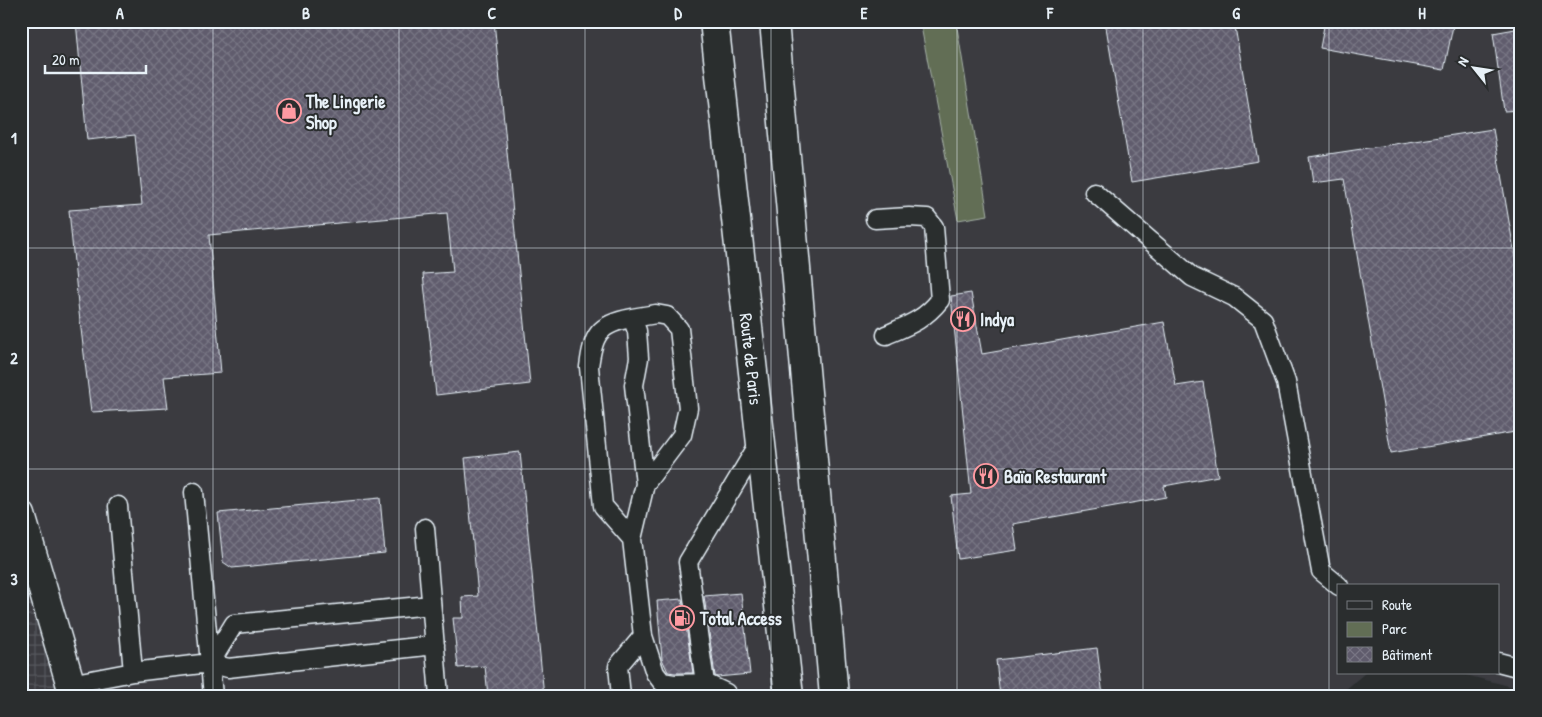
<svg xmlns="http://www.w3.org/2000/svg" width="1542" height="717" font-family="'Patrick Hand',sans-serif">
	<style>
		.built { fill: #3a3b41 }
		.industrial { fill: url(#industrial-grid) }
		.green { fill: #626e55; stroke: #a5b0a6 }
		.building { fill: url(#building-cross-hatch); stroke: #e8f1f8 }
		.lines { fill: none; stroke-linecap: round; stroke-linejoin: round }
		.lane-casing { stroke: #e8f1f8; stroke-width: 21 }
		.street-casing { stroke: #e8f1f8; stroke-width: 31 }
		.primary-casing { stroke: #e8f1f8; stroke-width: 31 }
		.lane { stroke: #2a2d2e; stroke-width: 18 }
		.street { stroke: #2a2d2e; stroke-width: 28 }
		.primary { stroke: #2a2d2e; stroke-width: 28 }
		.grid { fill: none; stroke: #e8f1f8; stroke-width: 1; stroke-opacity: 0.55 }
		.labels { text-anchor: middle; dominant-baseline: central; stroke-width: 4; stroke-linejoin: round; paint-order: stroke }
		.poi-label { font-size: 18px; font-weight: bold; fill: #e8f1f8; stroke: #2a2d2e; text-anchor: start }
		.street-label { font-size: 18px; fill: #e8f1f8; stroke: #2a2d2e }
		.neatline { fill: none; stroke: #e8f1f8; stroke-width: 2 }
		.grid-label { font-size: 16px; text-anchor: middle; font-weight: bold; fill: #e8f1f8 }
	</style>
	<defs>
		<pattern id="industrial-grid" width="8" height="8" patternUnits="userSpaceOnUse" patternTransform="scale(1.25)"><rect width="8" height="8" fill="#3a3b41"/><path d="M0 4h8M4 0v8" fill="none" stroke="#56585d"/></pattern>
		<pattern id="building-cross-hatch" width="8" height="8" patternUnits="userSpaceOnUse" patternTransform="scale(1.25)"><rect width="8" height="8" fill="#605c6d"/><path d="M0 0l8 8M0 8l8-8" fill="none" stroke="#777483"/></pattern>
	</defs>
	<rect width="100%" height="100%" fill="#2a2d2e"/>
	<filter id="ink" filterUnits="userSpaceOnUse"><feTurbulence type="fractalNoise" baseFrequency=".02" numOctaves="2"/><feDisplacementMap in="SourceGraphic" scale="10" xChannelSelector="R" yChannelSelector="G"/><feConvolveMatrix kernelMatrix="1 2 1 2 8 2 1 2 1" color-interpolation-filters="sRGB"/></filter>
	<g filter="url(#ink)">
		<path class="built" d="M21,21H1521V689L1458,673H1498V586H1338V673H1365L1338,696H71L21,530Z"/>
		<path class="industrial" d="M21,530L71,696H21Z"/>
		<path class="green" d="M920,21H956L988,215L958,220Z"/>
		<path class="building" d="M76,21H494L530,384L436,395L423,274L453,272L447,213L209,235L221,373L164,377L168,408L91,412L78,304L69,210L142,205L135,135L87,140Z
			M1105,21H1234L1258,161L1132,182Z
			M1325,21H1454L1444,70L1320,48Z
			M1521,28V110L1504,111L1493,33Z
			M1493,129L1521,291V431L1391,453L1344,179L1313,183L1309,157Z
			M971,293L982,354L1164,322L1176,386L1203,382L1218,476L1164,486L1166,497L1013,524L1017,550L958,559L951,496L971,494L951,296Z
			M520,452L544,696H488L485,666L458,668L453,618H463L462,597L478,596L465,458Z
			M380,498L385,553L232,568L223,562L218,513Z
			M741,593L750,674L717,677L715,676L704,596Z
			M682,599L693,673H675L668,672L662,659L657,601Z
			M1097,648L1103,696H1000L996,660Z"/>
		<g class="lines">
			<defs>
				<path id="lane" d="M1094,192L1192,277L1234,297L1263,320L1286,382L1321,571L1339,586
					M875,219L909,217L927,218L934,227L940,300C924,320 909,325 886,335
					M632,318L656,314L667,316L679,329L688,408L682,435L645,484
					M194,492L213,696
					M118,506L133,672
					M425,528L439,696
					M632,539L603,506L589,367C593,335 598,324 632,318L637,331L639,358L634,385L645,484L632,539L643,636L655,673L662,682L674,684L705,683
					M1498,662L1521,668
					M210,663L228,668L435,645
					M70,684L133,672L210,663L234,624L431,605
					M621,696L618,666L643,636
					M728,696L726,693L705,683L688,562L760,442"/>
				<path id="street" d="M21,515L74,696"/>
				<g id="primary">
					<path id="s1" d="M714,21L789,696"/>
					<path d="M774,21L834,696"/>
				</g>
			</defs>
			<use href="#lane" class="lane-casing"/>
			<use href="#street" class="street-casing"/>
			<use href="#primary" class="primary-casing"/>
			<use href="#lane" class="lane"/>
			<use href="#street" class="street"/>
			<use href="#primary" class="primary"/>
		</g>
	</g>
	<path class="grid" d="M213,21V696M399,21V696M585,21V696M771,21V696M957,21V696M1143,21V696M1329,21V696M21,248H1521M21,469H1521"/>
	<defs>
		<symbol id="shop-ring" viewBox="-11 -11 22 22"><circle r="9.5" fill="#2a2d2e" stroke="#ff9aa2" stroke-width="1.5"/><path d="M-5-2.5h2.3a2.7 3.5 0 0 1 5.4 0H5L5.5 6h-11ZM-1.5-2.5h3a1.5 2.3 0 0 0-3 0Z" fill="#ff9aa2"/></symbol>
		<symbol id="restaurant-ring" viewBox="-11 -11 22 22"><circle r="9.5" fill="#2a2d2e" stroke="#ff9aa2" stroke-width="1.5"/><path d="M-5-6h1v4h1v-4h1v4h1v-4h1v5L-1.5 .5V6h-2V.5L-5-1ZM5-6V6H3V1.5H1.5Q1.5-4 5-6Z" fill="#ff9aa2"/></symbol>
		<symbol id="fuel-ring" viewBox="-11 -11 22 22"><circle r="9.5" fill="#2a2d2e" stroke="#ff9aa2" stroke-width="1.5"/><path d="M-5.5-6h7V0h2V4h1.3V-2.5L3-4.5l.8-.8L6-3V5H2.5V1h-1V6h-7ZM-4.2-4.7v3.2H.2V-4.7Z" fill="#ff9aa2"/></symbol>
	</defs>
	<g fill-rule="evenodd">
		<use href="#shop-ring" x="275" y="97" width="28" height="28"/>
		<use href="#restaurant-ring" x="949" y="305" width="28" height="28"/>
		<use href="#restaurant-ring" x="972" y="462" width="28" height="28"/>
		<use href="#fuel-ring" x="668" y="604" width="28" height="28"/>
	</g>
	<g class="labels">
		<g class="poi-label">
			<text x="306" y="101">The Lingerie<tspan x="306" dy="21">Shop</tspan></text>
			<text x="980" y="319">Indya</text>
			<text x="1004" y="476">Baïa Restaurant</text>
			<text x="700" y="618">Total Access</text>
		</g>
		<g class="street-label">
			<text stroke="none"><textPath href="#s1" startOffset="340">Route de Paris</textPath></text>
		</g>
	</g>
	<rect width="1542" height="717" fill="none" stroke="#2a2d2e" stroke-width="55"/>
	<rect x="1337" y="584" width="162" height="90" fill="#2a2d2e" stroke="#767b7f"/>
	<rect x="1347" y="601" width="25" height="8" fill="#2a2d2e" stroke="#767b7f"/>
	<text x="1382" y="610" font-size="15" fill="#e8f1f8">Route</text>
	<rect x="1347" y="622" width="25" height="15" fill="#626e55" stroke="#767b7f"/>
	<text x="1382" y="634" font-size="15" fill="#e8f1f8">Parc</text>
	<rect x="1347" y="647" width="25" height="15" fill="url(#building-cross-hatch)" stroke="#767b7f"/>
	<text x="1382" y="660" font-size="15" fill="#e8f1f8">Bâtiment</text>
	<g transform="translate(1474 68) rotate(300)" stroke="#2a2d2e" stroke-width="4" paint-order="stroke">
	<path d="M0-4L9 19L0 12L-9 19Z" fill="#e8f1f8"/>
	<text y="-8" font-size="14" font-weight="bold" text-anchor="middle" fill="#e8f1f8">N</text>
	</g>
	<path d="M45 65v8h101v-8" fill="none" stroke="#e8f1f8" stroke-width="2.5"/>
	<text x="52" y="65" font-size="15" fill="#e8f1f8" stroke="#2a2d2e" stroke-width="4" paint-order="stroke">20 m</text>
	<rect x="28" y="28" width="1486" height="662" class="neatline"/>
	<g class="grid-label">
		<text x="120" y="19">A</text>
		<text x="306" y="19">B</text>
		<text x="492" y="19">C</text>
		<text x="678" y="19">D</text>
		<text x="864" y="19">E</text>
		<text x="1050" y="19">F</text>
		<text x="1236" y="19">G</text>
		<text x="1422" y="19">H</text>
		<text x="14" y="144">1</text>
		<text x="14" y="364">2</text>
		<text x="14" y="585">3</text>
	</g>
</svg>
